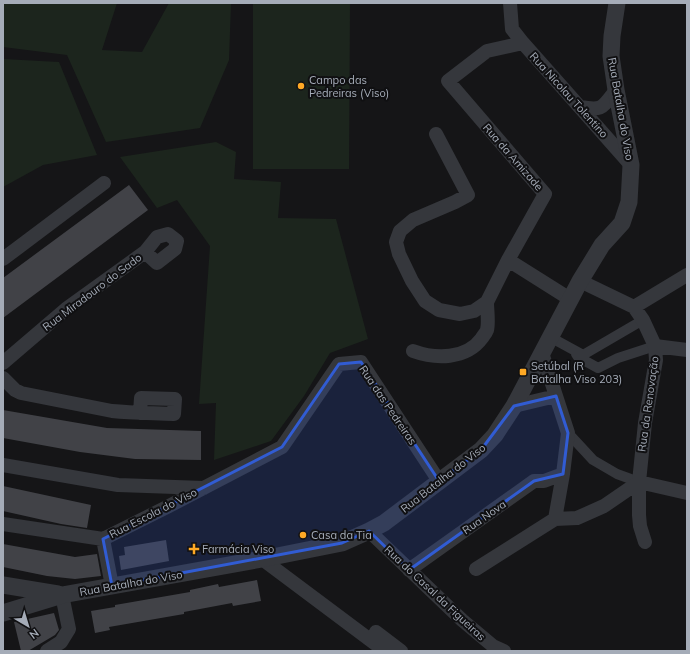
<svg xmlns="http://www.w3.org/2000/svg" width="690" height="654" font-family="Mulish,sans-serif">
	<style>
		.green { fill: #1c251d }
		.building { fill: #414247 }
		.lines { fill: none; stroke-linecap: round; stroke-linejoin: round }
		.pedestrian { stroke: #35373c; stroke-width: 10 }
		.minor { stroke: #35373c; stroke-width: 14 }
		.tertiary { stroke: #35373c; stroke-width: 17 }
		.marked { fill: #315cd3; fill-opacity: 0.2; stroke: #315cd3; stroke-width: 3; stroke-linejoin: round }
		.poi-dot { fill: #ffa925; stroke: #101012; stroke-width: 1.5 }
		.labels { text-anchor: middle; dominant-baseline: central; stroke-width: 4; stroke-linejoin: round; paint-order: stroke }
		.poi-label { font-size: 11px; fill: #a5acb8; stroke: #101012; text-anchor: start }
		.street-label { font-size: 11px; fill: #a5acb8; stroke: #101012 }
	</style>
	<rect width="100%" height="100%" fill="#151517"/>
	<path class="green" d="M3,3H117L102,50L142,52L169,3H231L229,60L200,128L106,142L67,55L3,47Z
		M253,3H350L349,169H253Z
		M3,59L59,62L97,155L43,165L3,187Z
		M216,142L236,152L234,179L281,182L278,218L336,219L368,339L330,353L304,396L271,441L214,460L216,403L199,404L210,246L177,200L157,208L120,157Z"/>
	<path class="building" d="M129,185L148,210L3,318V278Z
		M3,410L107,428L201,431V460L135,459L80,452L3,438Z
		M3,486L91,505L87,528L61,524L3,511Z
		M166,540L169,561L121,570L119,556L125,555L124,547Z
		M3,544L75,557L97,554L101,576L75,579L47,576L3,567Z
		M257,580L261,601L233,606L232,603L184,612V614L109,627L110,630L95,633L91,611L115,607V605L190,592V590L218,584L219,587Z
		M54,613L59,630L55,635L28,651H21L14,622Z"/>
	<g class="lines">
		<path class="pedestrian" d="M550,337L583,355L643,320
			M576,354L578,357L598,368L618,358L655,346
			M568,433L593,460L617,474L639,482"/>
		<path class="minor" d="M510,3L512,29L523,43
			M580,107C603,111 602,108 616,90
			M436,134L468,195L455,202L413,220L400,231L396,242L399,254L412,281L425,301L439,310L460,314L474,311L487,302L508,260L545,194L448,81L487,51L523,43L631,165
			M3,259L104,183
			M508,260L570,299
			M580,281L634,307L643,320L655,346L656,360L645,423L639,482V515L640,526L645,542
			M634,307L687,275
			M655,346L687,350
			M413,351C435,359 466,360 482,338C483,336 486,333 487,330C489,323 487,310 487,302
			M3,363L66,309L145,252L157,237L168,234L177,241L175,249L157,263L145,252
			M3,378L15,390L21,393L112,411C133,413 154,413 174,414L175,399L141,398L140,413
			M514,406L556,396L542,353
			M3,465L118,485L204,488
			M555,519L563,474L568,433L556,396
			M3,524L103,539
			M369,531L462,620L493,646L504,651
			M262,559L385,651
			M476,569L555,519L577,518L604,506L639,482L687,493
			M409,570L534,481H544L563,474
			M112,586L103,539L169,506L282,447L339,364L361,362L439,481
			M376,632L401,651
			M47,651L61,642L69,629L62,595"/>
		<path class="tertiary" d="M3,585L58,594
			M3,613L62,595L262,559L342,543L369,531L384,523L481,450L495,435L514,406L580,281L602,245L622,223L629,202L631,165L616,90L611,56L612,36L617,3"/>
	</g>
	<path class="marked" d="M361,362L439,481L481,450L514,406L556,396L568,433L563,474L534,481L409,570L369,531L342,543L112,586L103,539L282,447L339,364Z"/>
	<g class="poi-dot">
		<circle cx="301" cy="86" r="4"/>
		<rect x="519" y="368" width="8" height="8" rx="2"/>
		<circle cx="303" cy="535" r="4"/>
		<path d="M192 543h4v4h4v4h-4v4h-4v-4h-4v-4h4z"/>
	</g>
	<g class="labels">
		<g class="poi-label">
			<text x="309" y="80">Campo das<tspan x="309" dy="13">Pedreiras (Viso)</tspan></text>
			<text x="531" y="366">Setúbal (R<tspan x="531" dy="13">Batalha Viso 203)</tspan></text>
			<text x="311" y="535">Casa da Tia</text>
			<text x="202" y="549">Farmácia Viso</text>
		</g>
		<g class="street-label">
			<text transform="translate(569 95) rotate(48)">Rua Nicolau Tolentino</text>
			<text transform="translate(621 109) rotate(80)">Rua Batalha do Viso</text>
			<text transform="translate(513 157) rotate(49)">Rua da Amizade</text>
			<text transform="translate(92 292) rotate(-37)">Rua Miradouro do Sado</text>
			<text transform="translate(648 404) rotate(-82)">Rua da Renovação</text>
			<text transform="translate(388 405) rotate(56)">Rua das Pedreiras</text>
			<text transform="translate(443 478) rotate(-38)">Rua Batalha do Viso</text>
			<text transform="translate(153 513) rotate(-27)">Rua Escola do Viso</text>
			<text transform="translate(484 517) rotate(-35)">Rua Nova</text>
			<text transform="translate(131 583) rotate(-10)">Rua Batalha do Viso</text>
			<text transform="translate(435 593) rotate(43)">Rua do Casal da Figueiras</text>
		</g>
	</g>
	<rect width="690" height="654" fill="none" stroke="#a5acb8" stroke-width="8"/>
	<g transform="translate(28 626) rotate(142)" stroke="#101012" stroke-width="3" paint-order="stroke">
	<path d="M0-3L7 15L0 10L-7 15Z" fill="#a5acb8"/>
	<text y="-6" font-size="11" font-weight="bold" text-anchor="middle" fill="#a5acb8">N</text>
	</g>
</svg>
